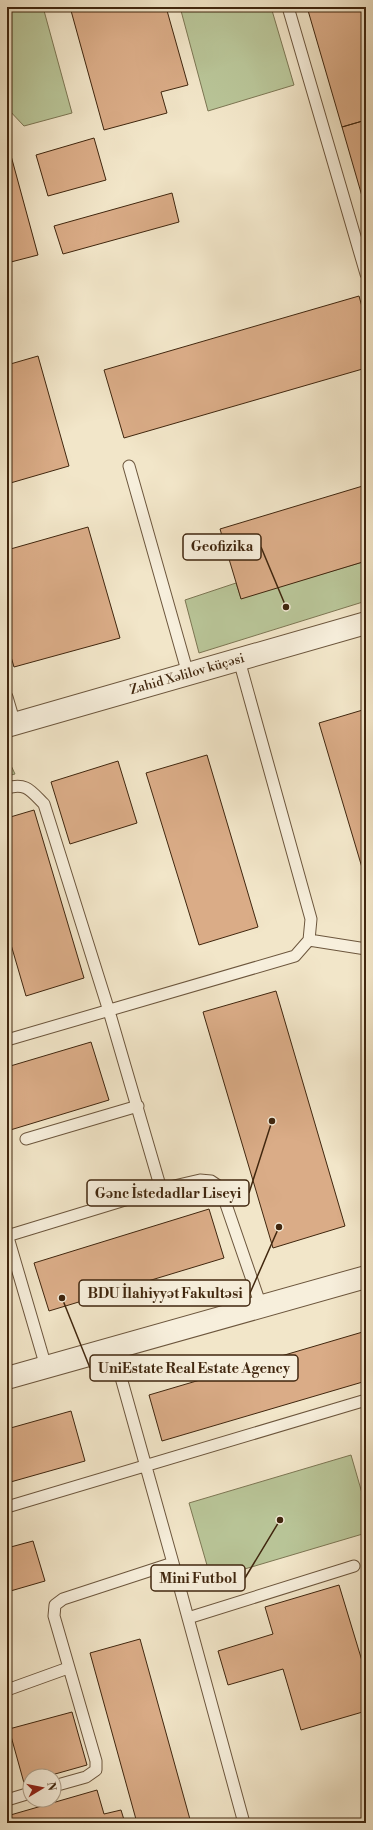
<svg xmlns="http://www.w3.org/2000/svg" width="373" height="1830" font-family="'Libre Bodoni',serif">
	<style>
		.green { fill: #b9c598; stroke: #7c7653 }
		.building { fill: #daac87; stroke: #40260e }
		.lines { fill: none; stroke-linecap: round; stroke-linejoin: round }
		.lane-casing { stroke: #6c563d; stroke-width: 13 }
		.street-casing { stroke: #6c563d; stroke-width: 24 }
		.lane { stroke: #f7efdc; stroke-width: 11 }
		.street { stroke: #f7efdc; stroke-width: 22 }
		.labels { text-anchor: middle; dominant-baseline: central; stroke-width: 3.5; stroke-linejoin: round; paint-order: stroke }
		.street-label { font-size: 13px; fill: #40260e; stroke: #f7efdc }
		.leader { fill: none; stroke: #40260e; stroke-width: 1.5 }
		.callout-dot { fill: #40260e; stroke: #f7efdc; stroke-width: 1.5 }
		.callout { fill: #f7efdc; stroke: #40260e; stroke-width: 1.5 }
		.callout-label { font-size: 14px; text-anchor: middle; font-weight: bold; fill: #40260e }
	</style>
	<rect width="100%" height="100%" fill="#f2e6c9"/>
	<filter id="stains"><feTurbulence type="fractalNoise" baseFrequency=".005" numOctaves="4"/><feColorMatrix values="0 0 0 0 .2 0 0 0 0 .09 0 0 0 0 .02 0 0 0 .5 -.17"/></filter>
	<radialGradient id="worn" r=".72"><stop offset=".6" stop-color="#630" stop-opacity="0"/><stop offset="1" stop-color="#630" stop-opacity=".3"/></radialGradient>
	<path class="green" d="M7,7H43L72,113L24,126L7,108Z
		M180,7H271L294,85L208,111Z
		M366,561V601L199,653L185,600L236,583L241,598Z
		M7,757L15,774L7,776Z
		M351,1455L366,1507V1533L211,1579L189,1503Z"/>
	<path class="building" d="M70,7H166L188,85L161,92L167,113L104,130Z
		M307,7H366V120L342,127Z
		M366,120V210L342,127Z
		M94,138L106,180L48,196L36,155Z
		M7,141L38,255L7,263Z
		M172,193L179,222L63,254L54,226Z
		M359,296L366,321V368L124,438L104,370Z
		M38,356L69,466L7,484V365Z
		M366,485V561L241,599L220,529Z
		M88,527L120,638L14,667L7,643V550Z
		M366,709V881L319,723Z
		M207,755L258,927L199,945L146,773Z
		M118,761L137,823L70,844L51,782Z
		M34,810L84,978L26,996L7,931V818Z
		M276,991L345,1226L273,1248L203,1012Z
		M91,1042L109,1100L7,1131V1067Z
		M209,1209L224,1258L49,1311L34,1263Z
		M366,1331V1381L162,1441L149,1395Z
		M71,1411L85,1461L7,1483V1429Z
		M33,1541L45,1581L7,1592V1548Z
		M339,1585L366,1674V1711L301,1730L283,1669L228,1685L218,1651L273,1634L265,1607Z
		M140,1639L191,1823H137L90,1653Z
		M72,1712L87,1765L48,1776H30V1781L24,1783L9,1729Z
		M97,1790L104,1814L121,1810L125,1823H7V1816Z"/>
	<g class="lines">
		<defs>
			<path id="lane" d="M288,7L366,274
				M129,466L188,674
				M7,697L15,724
				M7,788C26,782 31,791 44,804L109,1011L161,1189
				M309,940L366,949
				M7,1040L295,956L309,940L311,919L239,660
				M26,1139L138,1106
				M7,1234L46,1367
				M7,1236L161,1189L200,1180L211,1181L220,1187L261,1306
				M113,1349L173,1563L244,1823
				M7,1507L366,1400
				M188,1618L354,1566
				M7,1690L68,1668
				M54,1786L86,1777L96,1770V1761L54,1616L55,1605L63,1599L173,1563
				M7,1800L30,1793"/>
			<path id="street" d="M7,726L366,623
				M7,1378L366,1277"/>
		</defs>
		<use href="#lane" class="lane-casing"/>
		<use href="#street" class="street-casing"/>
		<use href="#lane" class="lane"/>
		<use href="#street" class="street"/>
	</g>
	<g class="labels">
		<g class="street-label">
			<text transform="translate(187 674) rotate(-16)">Zahid Xəlilov küçəsi</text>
		</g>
	</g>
	<path class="leader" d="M286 607L261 547M272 1121L249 1193M279 1227L250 1293M62 1298L90 1368M280 1520L245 1578"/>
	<g class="callout-dot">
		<circle cx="286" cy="607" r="4"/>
		<circle cx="272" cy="1121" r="4"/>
		<circle cx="279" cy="1227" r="4"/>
		<circle cx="62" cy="1298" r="4"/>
		<circle cx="280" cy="1520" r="4"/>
	</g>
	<g class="callout">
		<rect x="183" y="534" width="78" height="26" rx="4"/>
		<rect x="87" y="1180" width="162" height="26" rx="4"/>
		<rect x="79" y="1280" width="171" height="26" rx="4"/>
		<rect x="90" y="1355" width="208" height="26" rx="4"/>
		<rect x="151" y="1565" width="94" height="26" rx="4"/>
	</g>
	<g class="callout-label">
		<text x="222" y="551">Geofizika</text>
		<text x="168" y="1198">Gənc İstedadlar Liseyi</text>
		<text x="165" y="1298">BDU İlahiyyət Fakultəsi</text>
		<text x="194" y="1373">UniEstate Real Estate Agency</text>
		<text x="198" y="1583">Mini Futbol</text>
	</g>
	<rect width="373" height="1830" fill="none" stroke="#f2e6c9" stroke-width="24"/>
	<rect x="8" y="8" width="357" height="1814" fill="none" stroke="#40260e" stroke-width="2"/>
	<rect x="12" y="12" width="349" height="1806" fill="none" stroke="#40260e"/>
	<g transform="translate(42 1788) rotate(80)"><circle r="19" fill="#f7efdc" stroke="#ae9f8a"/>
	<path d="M0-3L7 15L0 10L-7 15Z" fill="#8f2418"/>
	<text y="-6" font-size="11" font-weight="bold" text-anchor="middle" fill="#40260e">N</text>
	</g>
	<rect width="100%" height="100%" filter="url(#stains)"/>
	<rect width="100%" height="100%" fill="url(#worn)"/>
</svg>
